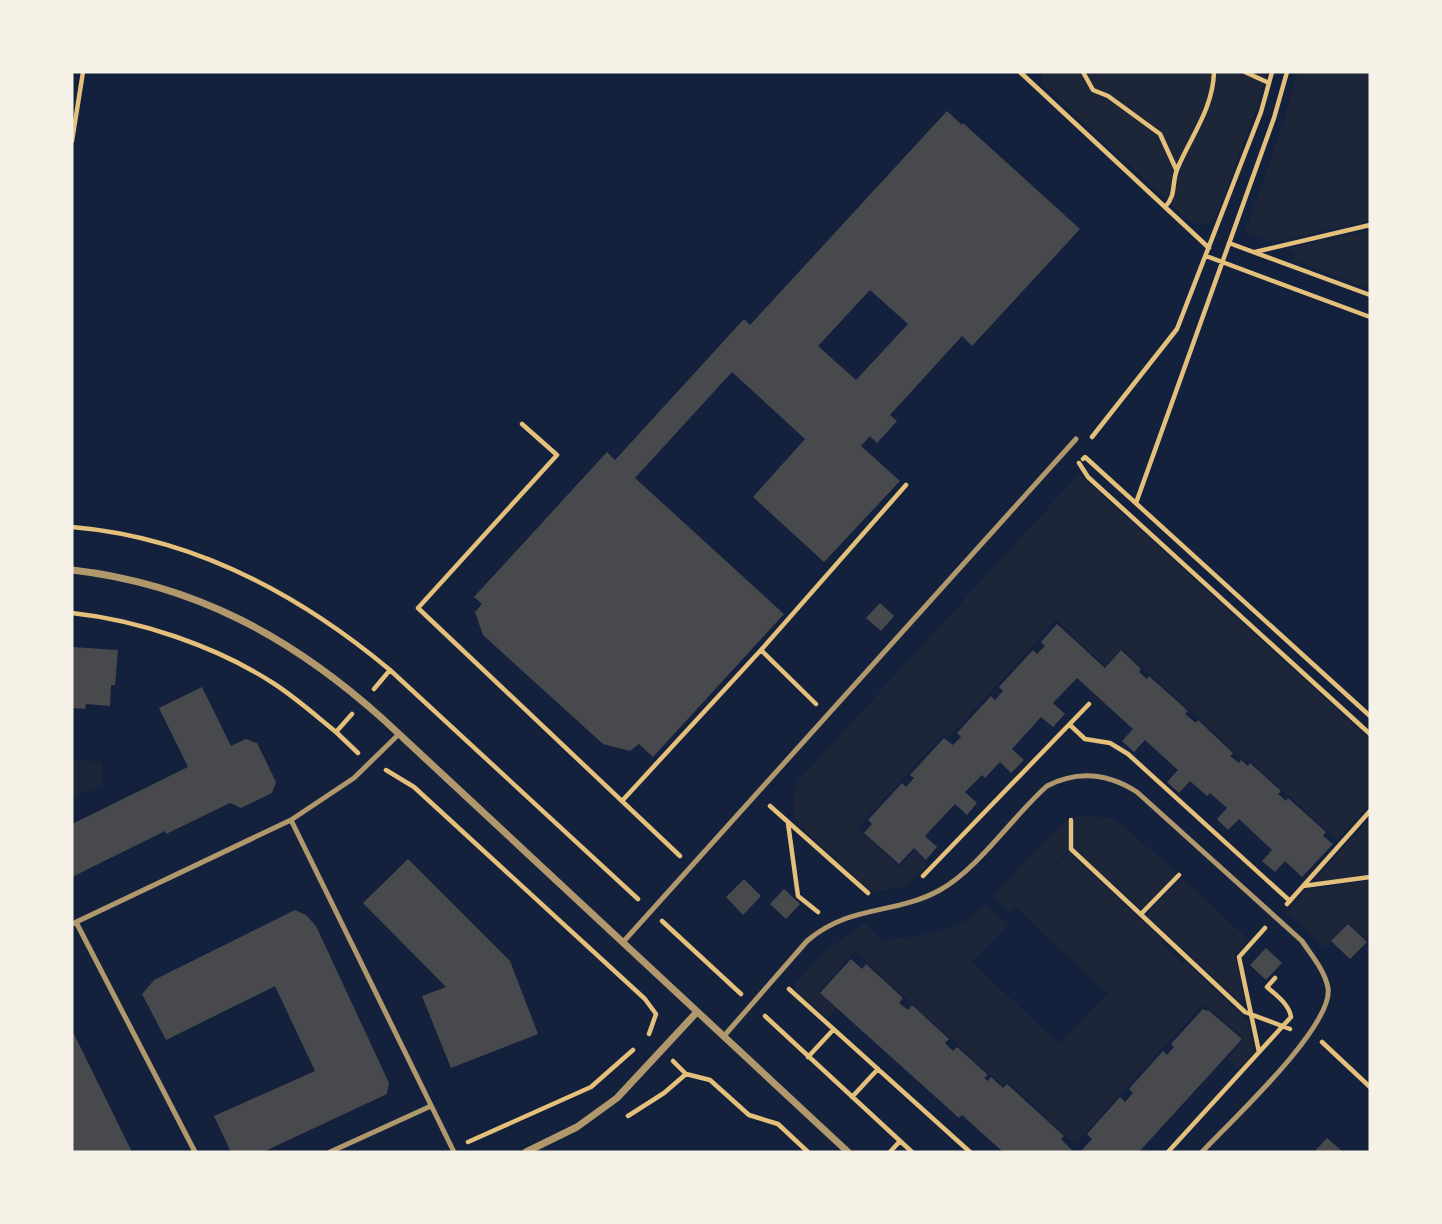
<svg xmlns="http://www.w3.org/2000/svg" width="1442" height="1224" font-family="'Open Sans',sans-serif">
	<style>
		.green { fill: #1d2539 }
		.building { fill: #48494c; fill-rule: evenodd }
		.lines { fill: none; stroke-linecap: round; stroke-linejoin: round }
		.path { stroke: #e5c07b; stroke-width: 4.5 }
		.service { stroke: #b1986c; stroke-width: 5 }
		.minor { stroke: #b1986c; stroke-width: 7 }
	</style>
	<rect width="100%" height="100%" fill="#14213d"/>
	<path class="green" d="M1042,72H1267L1258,104L1216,216L1211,221L1200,225L1188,220L1041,83Z
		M1297,72H1370V220L1273,243L1245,232L1284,121Z
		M1370,230V289L1293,260L1295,252L1287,249Z
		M1079,474L1370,740V804L1337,840L1249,759L1246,762L1122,648L1105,666L1056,620L948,738L944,734L857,828L899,867L915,851L926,861V866L907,886L872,892L799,825C791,809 792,798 798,781Z
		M72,759L102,762L101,785L72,798Z
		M1081,816L1111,818L1127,829L1177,873L1143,908H1140L1074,849L1075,817Z
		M1067,819L1068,851L1047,874L1069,852L1163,940L1161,943L1182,964L1185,962L1248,1021L1254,1052L1239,1069L1228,1058L1244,1039L1204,1003L1075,1144L1007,1081L1002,1085L855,952L818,992L836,1009L827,1018L795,990L796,983L826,950L865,923L881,940C918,936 958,934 985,904L1008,925L972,962L1059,1044L1106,995L1111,997L1016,908L1010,913L992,896Z
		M1370,819V874L1317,882L1314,880Z
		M1182,878L1249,940L1235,954L1244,1000L1241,1003L1148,916V912Z
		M1370,880V942L1348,922L1325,947L1286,912L1305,890Z"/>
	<path class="building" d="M947,111L962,125L963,123L1080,229L972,346L962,336L890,415L897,421L877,443L870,436L861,446L900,481L824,562L753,497L805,439L732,372L635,478L784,614L653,757L639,744L630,751L603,744L483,635L475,612L482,604L474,597L607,452L615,460L744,319L750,325ZM870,290L908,324L856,380L818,346Z
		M880,603L894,616L881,631L866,618Z
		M1057,624L1105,668L1121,650L1141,669L1139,672L1147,679L1149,676L1188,711L1185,714L1196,723L1198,720L1233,753L1230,756L1239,763L1241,760L1248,766L1250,763L1281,791L1278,794L1286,801L1288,798L1326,832L1323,836L1333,844L1302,877L1285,861L1275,872L1262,861L1272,850L1239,819L1228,830L1217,819L1227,808L1210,793L1207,796L1190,781L1179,793L1167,782L1178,770L1145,740L1134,752L1122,741L1133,729L1077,678L1053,703L1065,714L1053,727L1041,717L1012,749L1024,760L1011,773L1000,762L985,778L982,775L965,792L977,803L967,815L955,804L925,836L937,847L926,860L914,848L899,864L864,833L872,824L868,820L902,783L906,787L914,778L910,775L944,738L953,745L961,737L957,733L991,696L995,700L1003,691L999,687L1033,650L1037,654L1045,646L1041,642Z
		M72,647L118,650L115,685H111L110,706L86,704L85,709L72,708Z
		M202,687L231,746L246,739L257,743L276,782L272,793L241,808L230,803L166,834L165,831L72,877V824L188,767L159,708Z
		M408,859L510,961L538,1034L451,1068L422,996L446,987L363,903Z
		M744,879L761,896L743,915L726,897Z
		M784,889L800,904L786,919L770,904Z
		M295,910L306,915L316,926L389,1083L387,1094L263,1152H231L214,1116L315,1071L275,986L166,1040L142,994L154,980Z
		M1348,924L1367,942L1350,959L1331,941Z
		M1266,948L1282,963L1266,980L1250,965Z
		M851,959L862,969L866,964L903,998L899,1003L908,1010L912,1005L949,1039L945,1043L953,1051L957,1047L988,1075L984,1078L988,1081L991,1077L1003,1088L1007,1084L1064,1136L1061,1139L1074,1152H1003L962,1115L959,1118L820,993Z
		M1203,1009L1207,1011L1208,1010L1242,1039L1139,1152H1080L1092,1139L1087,1134L1120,1097L1125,1102L1133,1093L1129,1089L1163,1051L1167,1055L1174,1047L1171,1044Z
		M72,1030L132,1152H72Z
		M1327,1138L1343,1152H1314Z"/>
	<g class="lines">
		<path class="path" d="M1020,72L1209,248
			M1083,72L1093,90L1108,96L1160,134L1176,169
			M1245,72L1269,83
			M72,141L83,72
			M1165,207C1177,195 1171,182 1178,167C1192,135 1213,108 1214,72
			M1229,243L1370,295
			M1255,252L1370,225
			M1206,256L1370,317
			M522,424L557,455L418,608L680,856
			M1092,437L1177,329L1261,112L1272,72
			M1083,459L1085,457L1370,716
			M1079,463L1088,477L1370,734
			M1136,503L1274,118L1287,72
			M72,527C192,537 299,594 390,670L638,899
			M72,613C138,620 216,646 273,683C295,697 315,715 336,732
			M761,650L906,485
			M374,689L390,670
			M352,714L336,732L358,753
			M1070,725L1085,739L1110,743L1128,754L1290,901
			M386,770L414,787L645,999L656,1014L649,1034
			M622,801L761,650L816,704
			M770,806L868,893
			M1071,820V849L1245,1012L1290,1029
			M788,823L798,896L818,912
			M923,876L1089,704
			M1303,886L1370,877
			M1287,904L1370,811
			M1141,914L1179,875
			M662,921L741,994
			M789,989L970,1152
			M765,1016L912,1152
			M1322,1042L1370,1087
			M1259,1052L1239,957L1265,928
			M808,1057L833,1030
			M673,1061L686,1074L710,1080L749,1115L778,1124L808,1152
			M852,1097L878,1069
			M628,1116L664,1093L686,1074
			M468,1142L591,1087L633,1050
			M890,1152L900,1141
			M1168,1152L1291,1017C1289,1004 1276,995 1267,987L1275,978"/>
		<path class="service" d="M291,820L454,1152
			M76,922L195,1152
			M72,924L291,820L354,778L399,734
			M624,941L1076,439
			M724,1036L807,941C850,904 895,915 940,890C978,869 1013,816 1047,786C1078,770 1109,774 1137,792L1302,941C1312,956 1325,971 1328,988C1334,1026 1229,1123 1202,1152
			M330,1152L431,1106"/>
		<path class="minor" d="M72,570C195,584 293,638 384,720L848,1152
			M526,1152L577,1127L617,1098L697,1012"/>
	</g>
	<rect width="1442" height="1224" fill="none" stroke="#f6f1e7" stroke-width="147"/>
</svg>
